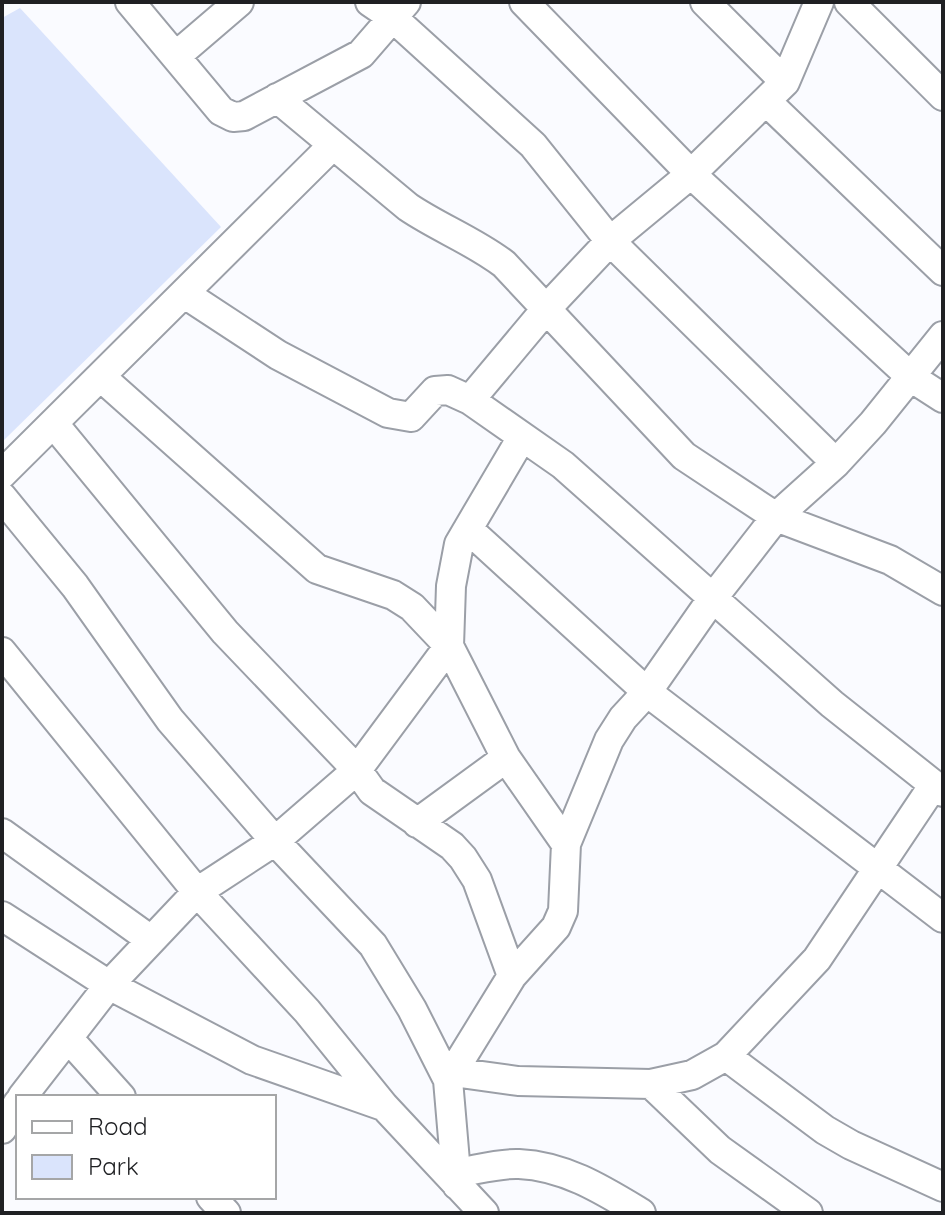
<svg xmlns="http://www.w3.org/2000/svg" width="945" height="1215" font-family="Quicksand,sans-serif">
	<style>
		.green { fill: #dae4fc }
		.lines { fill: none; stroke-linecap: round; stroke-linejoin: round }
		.minor-casing { stroke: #9b9fa7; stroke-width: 32 }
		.minor { stroke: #fff; stroke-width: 28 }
	</style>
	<rect width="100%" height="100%" fill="#fafbff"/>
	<path class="green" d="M20,8L221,227L2,442V18Z"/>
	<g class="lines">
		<defs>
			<path id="minor" d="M130,2L221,111L233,117L244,116L361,54L406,2
				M370,2L392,17L533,145L610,241L836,463
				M524,2L691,174L912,378L943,398
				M705,2L785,82
				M849,2L943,96
				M176,56L239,2
				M277,98L408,207C439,228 474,241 504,264L684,456L776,517L890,560L943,591
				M767,102L943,271
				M185,294L278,355L388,413L411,417L435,391L448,390L470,400L563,465L832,704L943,792
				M101,377L317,569L393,595L412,607L449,646L506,758L566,844
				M470,400L547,308L610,241L691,174L785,82L819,2
				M54,424L225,632L357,770L372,791L452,846L463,858L477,880L512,976
				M2,474L333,145
				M2,497L75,586L170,720L275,841L373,945L412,1009L448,1080L457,1185
				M468,529L647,692L943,918
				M2,652L197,892L307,1011L384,1106L484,1213
				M417,823L506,758
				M2,833L151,940
				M2,916L109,985L252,1060L383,1106
				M68,1038L121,1097
				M726,1056L825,1130L851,1145L943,1187
				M453,1072L518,1081L651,1084L692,1075L726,1056L817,959L933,786
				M448,1080L512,976L556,927L563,911L566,844L609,740L623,718L647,692L712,599L776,517L836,463L873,423L943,336
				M651,1084L720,1150L808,1213
				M22,1097L109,985L197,892L275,841L357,770L449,646L451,586L459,544L522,437
				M2,1129L18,1103
				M456,1173C476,1170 499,1163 519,1164C565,1166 603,1190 641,1213
				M211,1197L226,1213"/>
		</defs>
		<use href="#minor" class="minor-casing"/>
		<use href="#minor" class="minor"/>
	</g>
	<rect width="945" height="1215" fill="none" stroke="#1f2023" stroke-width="8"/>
	<rect x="16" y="1095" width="260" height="104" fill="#ffffff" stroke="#a5a6a7" stroke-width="2"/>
	<rect x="32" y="1121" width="40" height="12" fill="#ffffff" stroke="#a5a6a7" stroke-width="2"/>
	<text x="88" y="1135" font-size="24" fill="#1f2023">Road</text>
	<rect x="32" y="1155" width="40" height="24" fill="#dae4fc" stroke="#a5a6a7" stroke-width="2"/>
	<text x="88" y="1175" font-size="24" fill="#1f2023">Park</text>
</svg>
